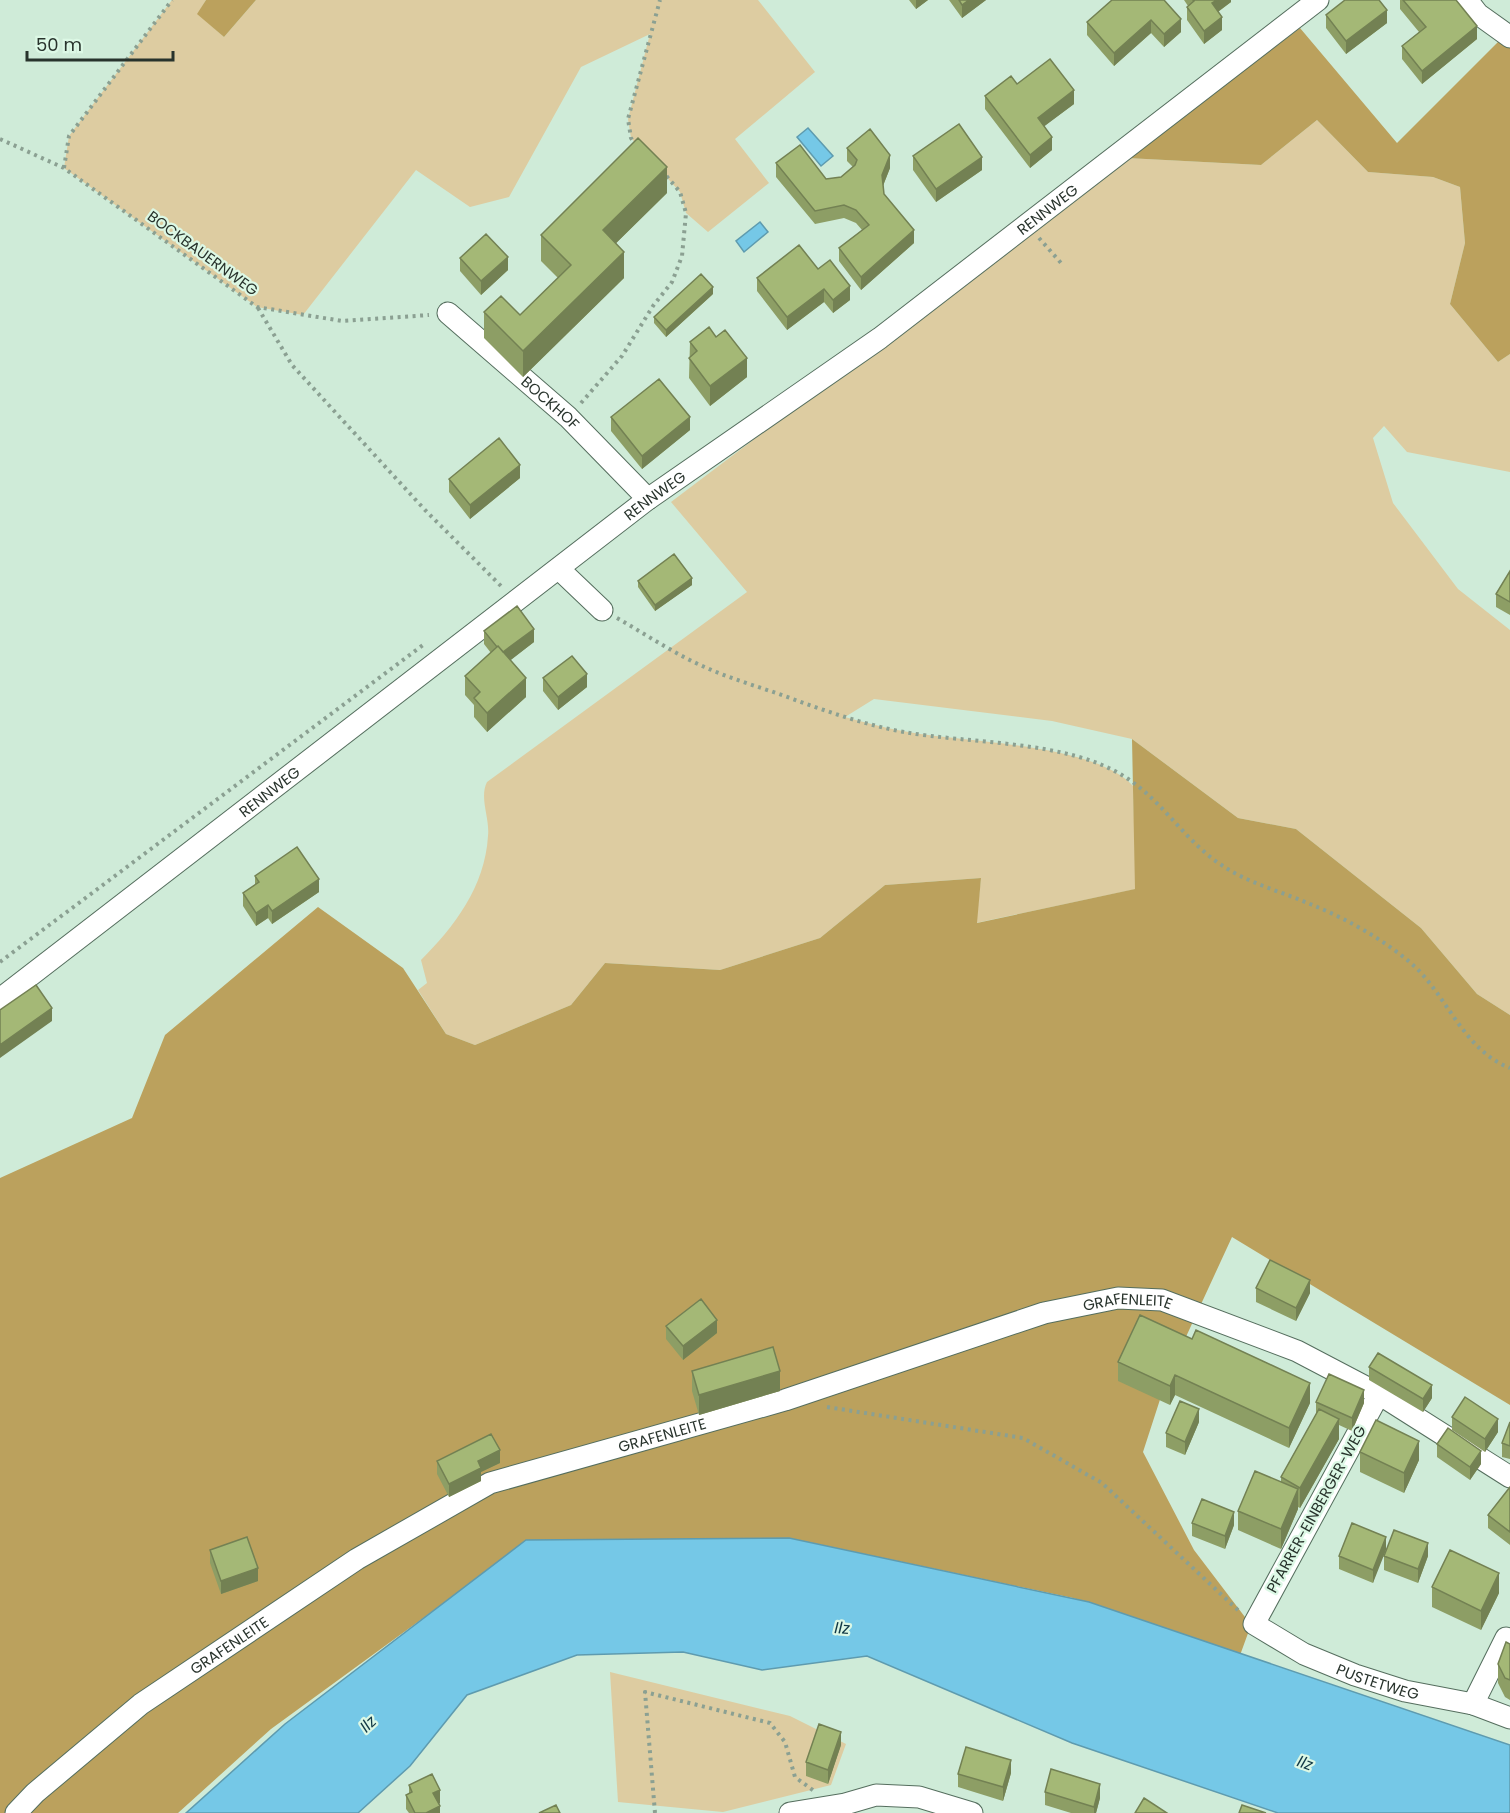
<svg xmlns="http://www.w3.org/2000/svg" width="1510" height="1813" font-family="Poppins,sans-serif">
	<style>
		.green { fill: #ddcca1 }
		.forest { fill: #bba15d }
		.water { fill: #75c8e7; stroke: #5e9baf; stroke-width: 1.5 }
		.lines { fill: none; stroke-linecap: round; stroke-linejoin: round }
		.minor-casing { stroke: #556e5e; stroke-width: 23 }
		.path { stroke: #8ba092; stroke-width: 4; stroke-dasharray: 3 4.5; stroke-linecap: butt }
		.minor { stroke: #fff; stroke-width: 21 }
		.wall { fill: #8d9e65 }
		.shaded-wall { fill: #738153 }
		.building { fill: #a4b876; stroke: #738153; stroke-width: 1.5 }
		.labels { text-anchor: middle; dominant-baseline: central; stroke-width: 4.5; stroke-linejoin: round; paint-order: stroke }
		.street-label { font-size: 15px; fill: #28332c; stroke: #dcf8e5 }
		.water-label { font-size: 16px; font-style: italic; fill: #113845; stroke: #dcf8e5 }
	</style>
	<rect width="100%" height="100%" fill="#cfebd8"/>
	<path class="green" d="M172,0H206L198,14L224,37L256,0H758L815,72L735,139L769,183L708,232L686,213L680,192L631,138L628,119L650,34L581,67L509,197L470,207L416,170L303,315L257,307L64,168L69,136Z
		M1317,120L1368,172L1433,177L1460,187L1465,243L1450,304L1498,362L1510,354V472L1407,452L1384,426L1373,438L1393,503L1458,589L1510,630V1015L1477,994L1421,928L1296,829L1238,818L1132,739L1052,721L874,699L845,717C864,722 884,728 903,731C962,743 1093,742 1133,786L1136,889L976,923L981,878L885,885L820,938L720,970L605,963L571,1005L475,1045L446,1034L418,990L427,983L421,960C454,927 485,887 488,836C490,818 479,798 487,782L747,592L671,502L1127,158L1261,165Z
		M610,1672L790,1716L846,1744L831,1785L723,1812L618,1802Z"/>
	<path class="forest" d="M206,0H256L224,37L197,14Z
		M1300,28L1397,143L1502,38L1510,43V354L1498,362L1450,304L1465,243L1460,187L1433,177L1368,172L1317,120L1261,165L1127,158Z
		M1132,739L1238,818L1296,829L1421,928L1477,994L1510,1015V1405L1232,1237L1167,1378L1143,1452L1194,1550L1251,1625L1239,1658L1073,1598L789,1538L529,1541L271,1729L178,1813H0V1178L132,1118L165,1035L318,907L403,968L446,1034L475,1045L571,1005L605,963L720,970L820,938L885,885L981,878L977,923L1135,889Z"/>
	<path class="water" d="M808,128L833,156L821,166L797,137Z
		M760,222L768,232L744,252L736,241Z
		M789,1538L1089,1602L1510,1745V1813H1278L1072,1743L867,1656L762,1670L683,1652L577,1655L467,1695L410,1766L358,1813H186L285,1724L526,1540Z"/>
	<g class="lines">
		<defs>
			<g id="minor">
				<path d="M1467,0L1478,14L1510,37"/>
				<path id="s1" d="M448,313L568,417L648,499"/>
				<path d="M559,569L602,610"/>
				<path id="s2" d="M0,999L648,499L880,338L1318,0"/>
				<path id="s3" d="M1379,1394L1254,1624L1304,1654L1355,1675L1405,1691L1473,1704L1510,1718"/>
				<path d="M1473,1704L1506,1638"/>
				<path id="s4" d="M16,1813L35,1793L141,1704L357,1559L490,1483L785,1400L1044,1313L1118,1298L1162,1300L1297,1351L1379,1394L1510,1477"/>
				<path d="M790,1813L845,1804L876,1795L919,1797L972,1813"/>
			</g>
		</defs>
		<use href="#minor" class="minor-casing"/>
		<path class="path" d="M0,139L64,168L257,307L342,321L429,315
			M636,146L631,138L628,119L660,0
			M64,168L69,136L172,0
			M1039,238L1061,263
			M258,308L292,365L425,510L503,588
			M581,403L622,356L653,306L672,282L682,256L686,213L680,192L663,172
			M617,618C647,635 676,655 707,668C729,678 753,685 776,693C818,708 860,724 904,732C970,744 1068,740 1125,777C1162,800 1184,840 1220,864C1247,883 1280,891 1310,904C1345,918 1383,939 1412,964C1447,995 1463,1050 1510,1068
			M0,962L423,645
			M827,1407L1023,1438L1102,1483L1240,1612
			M655,1813L645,1692L770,1723L785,1742L795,1777L814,1791"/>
		<use href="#minor" class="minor"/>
	</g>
	<path class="wall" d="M909,0H928L916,9Z
		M949,0H986L962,18Z
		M1112,0L1181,32L1164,47L1151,33L1114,66L1087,35V22Z
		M1184,0H1231V2L1218,12L1222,30L1204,44L1187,20V7L1188,6Z
		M1400,0H1456L1477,39L1422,84L1402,59V46L1419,32L1400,9Z
		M1326,15L1387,23L1346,54L1326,28Z
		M1017,84L1074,104L1044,126L1052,150L1030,168L985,109V96Z
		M847,148L890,168L883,186L884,194L914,243L861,290L839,261V248L862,230L856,223L844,218L815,224L776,177V163L826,179L841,177L853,167L847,161Z
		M913,156L982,170L936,202L913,170Z
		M667,193L616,243L624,278L523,377L484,338V312L520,315L558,278L541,261V235Z
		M460,258L508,270L481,295L460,271Z
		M818,269L850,300L833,313L824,302L787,330L757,291V278Z
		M713,294L666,337L654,323V317Z
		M690,342L747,377L710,406L689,378Z
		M611,417L690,430L642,469L611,431Z
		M520,478L470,519L449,492V479Z
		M1510,571V615L1496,607V594Z
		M638,581L692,585L655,611L638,587Z
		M484,631L534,642L510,660L526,697L487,732L474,717V705L465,695V676L491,653L484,644Z
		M543,678L587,687L558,710L543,691Z
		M255,876L319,892L272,924L268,918L256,926L243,906V893L255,885Z
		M1256,1288L1310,1293L1296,1321L1256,1302Z
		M666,1326L717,1333L683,1360L666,1339Z
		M1118,1362L1310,1403L1289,1448L1175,1395L1170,1405L1118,1381Z
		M1369,1367L1432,1398L1423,1412L1369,1380Z
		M692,1371L780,1391L699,1415L692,1391Z
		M1316,1402L1364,1403L1352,1431L1339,1425V1439L1300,1508L1298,1507V1509L1281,1549L1238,1530V1511L1281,1482V1477L1316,1414Z
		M1452,1417L1498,1432L1485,1452L1452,1430Z
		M1199,1422L1185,1455L1166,1447V1433Z
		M1510,1422V1459L1502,1457V1443Z
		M1437,1444L1481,1464L1470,1480L1437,1457Z
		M1360,1452L1419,1460L1404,1493L1360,1472Z
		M437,1461L500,1463L481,1472V1481L449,1497L437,1474Z
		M1510,1487V1545L1488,1528V1515Z
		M1192,1523L1234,1525L1225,1549L1192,1536Z
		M1386,1537L1373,1583L1339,1569V1556Z
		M210,1550L258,1581L221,1594L210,1563Z
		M1384,1556H1428L1418,1583L1384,1570Z
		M1432,1587L1499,1593L1481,1630L1432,1607Z
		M1510,1644V1700L1505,1697L1498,1683V1664Z
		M841,1745L828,1784L806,1776V1762Z
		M1011,1773L1003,1801L958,1787V1774Z
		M409,1785L440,1803L439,1804L440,1813H409L406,1809V1795L409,1794Z
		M1045,1792L1100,1798L1096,1813H1071L1045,1805Z"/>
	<path class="shaded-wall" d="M916,0H928L916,9Z
		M969,0H986L962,18V5Z
		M1217,0H1231V2L1212,16V3Z
		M1387,10V23L1346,54V41Z
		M1222,17V30L1204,44V31Z
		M1181,19V32L1164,47V34Z
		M1151,20V33L1114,66V53Z
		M1477,26V39L1422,84V71Z
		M1074,90V104L1038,131V118Z
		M1052,137V150L1030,168V155Z
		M890,155V168L882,188V175Z
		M982,157V170L936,202V189Z
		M667,167V193L603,256V230Z
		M914,230V243L861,290V277Z
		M624,252V278L523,377V351Z
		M508,257V270L481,295V281Z
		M850,286V300L833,313V300Z
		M713,287V294L666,337V330Z
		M824,289V302L787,330V317Z
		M747,358V377L710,406V386Z
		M690,417V430L642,469V456Z
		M520,465V478L470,519V505Z
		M692,578V585L655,611V605Z
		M534,629V642L502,667V653Z
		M587,674V687L558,710V697Z
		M526,678V697L487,732V713Z
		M319,879V892L272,924V911Z
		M268,905V918L256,926V913Z
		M52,1008V1021L0,1058V1045Z
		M1310,1280V1293L1296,1321V1308Z
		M717,1320V1333L683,1360V1346Z
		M780,1371V1391L699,1415V1395Z
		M1175,1375V1395L1170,1405V1386Z
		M1310,1383V1403L1289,1448V1428Z
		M1432,1385V1398L1423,1412V1399Z
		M1364,1390V1403L1352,1431V1418Z
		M1199,1409V1422L1185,1455V1442Z
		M1339,1419V1439L1300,1508V1488Z
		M1498,1419V1432L1485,1452V1439Z
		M1419,1441V1460L1404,1493V1473Z
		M500,1450V1463L481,1472V1481L449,1497V1484L478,1461Z
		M1481,1451V1464L1470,1480V1467Z
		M1298,1489V1509L1281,1549V1529Z
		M1234,1512V1525L1225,1549V1536Z
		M1386,1537V1550L1373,1583V1570Z
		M1428,1543V1556L1418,1583V1569Z
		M258,1568V1581L221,1594V1581Z
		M1499,1573V1593L1481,1630V1611Z
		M841,1732V1745L828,1784V1770Z
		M1011,1760V1773L1003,1801V1787Z
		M1100,1784V1798L1096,1813H1094V1807Z
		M440,1790V1803L433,1806V1793Z
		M440,1806V1813H426Z"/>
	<path class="building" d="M959,0H969L962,5Z
		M1112,0H1164L1181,19L1164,34L1151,20L1114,53L1087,22Z
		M1193,0H1217L1212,3L1222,17L1204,31L1187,7L1194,1Z
		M1345,0H1379L1387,10L1346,41L1326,15Z
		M1403,0H1456L1477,26L1422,71L1402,46L1426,27Z
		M1050,59L1074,90L1038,118L1052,137L1030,155L985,96L1011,76L1017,84Z
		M959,124L982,157L936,189L913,156Z
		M870,129L890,155L882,175L884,194L914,230L861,277L839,248L869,225L856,210L844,205L815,211L776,163L800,145L826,179L841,177L855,165L857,160L847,148Z
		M638,138L667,167L603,230L624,252L523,351L484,312L501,296L520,315L571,265L541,235Z
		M486,234L508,257L481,281L460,258Z
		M799,245L818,269L830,260L850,286L833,300L824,289L787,317L757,278Z
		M701,274L713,287L666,330L654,317Z
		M709,327L716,337L725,330L747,358L710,386L689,358L697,351L690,342Z
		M659,379L690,417L642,456L611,417Z
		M499,438L520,465L470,505L449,479Z
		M674,554L692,578L655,605L638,581Z
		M1510,571V602L1496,594Z
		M517,606L534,629L503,652L498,646L497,647L484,631Z
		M498,646L526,678L487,713L474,698L480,692L465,676Z
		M572,656L587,674L558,697L543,678Z
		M297,847L319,879L272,911L268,905L256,913L243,893L259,882L255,876Z
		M36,985L52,1008L0,1045V1010Z
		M1270,1260L1310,1280L1296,1308L1256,1288Z
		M701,1299L717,1320L683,1346L666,1326Z
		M1140,1315L1192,1339L1196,1330L1310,1383L1289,1428L1175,1375L1170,1386L1118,1362Z
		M773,1347L780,1371L699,1395L692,1371Z
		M1378,1353L1432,1385L1423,1399L1369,1367Z
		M1329,1374L1364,1390L1352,1418L1316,1402Z
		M1465,1397L1498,1419L1485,1439L1452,1417Z
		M1180,1401L1199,1409L1185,1442L1166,1433Z
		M1319,1409L1339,1419L1300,1488L1281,1477Z
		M1376,1420L1419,1441L1404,1473L1360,1452Z
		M1510,1422V1446L1502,1443Z
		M1448,1428L1481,1451L1470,1467L1437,1444Z
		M491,1434L500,1450L478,1461L481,1468L449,1484L437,1461Z
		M1255,1471L1298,1489L1281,1529L1238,1511Z
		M1510,1487V1532L1488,1515Z
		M1202,1499L1234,1512L1225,1536L1192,1523Z
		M1352,1523L1386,1537L1373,1570L1339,1556Z
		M1394,1530L1428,1543L1418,1569L1384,1556Z
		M247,1537L258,1568L221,1581L210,1550Z
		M1450,1550L1499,1573L1481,1611L1432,1587Z
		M1506,1642L1510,1644V1680L1505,1678L1498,1664Z
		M819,1724L841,1732L828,1770L806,1762Z
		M966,1747L1011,1760L1003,1787L958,1774Z
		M1051,1769L1100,1784L1094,1807L1045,1792Z
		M432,1774L440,1790L433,1793L440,1806L426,1813H415L406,1795L412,1792L409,1785Z
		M1144,1798L1167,1813H1135Z
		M556,1805L560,1813H539Z
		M1242,1805L1266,1813H1239Z"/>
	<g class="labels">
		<g class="street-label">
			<text stroke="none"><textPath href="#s2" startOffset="1312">RENNWEG</textPath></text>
			<text transform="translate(203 253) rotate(36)">BOCKBAUERNWEG</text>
			<text stroke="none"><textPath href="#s1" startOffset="136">BOCKHOF</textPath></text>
			<text stroke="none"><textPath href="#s2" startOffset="826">RENNWEG</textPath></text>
			<text stroke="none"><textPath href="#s2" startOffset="340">RENNWEG</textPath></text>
			<text stroke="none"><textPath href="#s4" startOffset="1244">GRAFENLEITE</textPath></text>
			<text stroke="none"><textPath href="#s4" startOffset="758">GRAFENLEITE</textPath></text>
			<text transform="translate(1316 1509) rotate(-61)">PFARRER-EINBERGER-WEG</text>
			<text stroke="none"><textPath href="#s4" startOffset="272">GRAFENLEITE</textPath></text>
			<text stroke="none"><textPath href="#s3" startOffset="399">PUSTETWEG</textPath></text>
		</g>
		<g class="water-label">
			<text transform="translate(842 1628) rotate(4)">Ilz</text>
			<text transform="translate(368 1724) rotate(-43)">Ilz</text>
			<text transform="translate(1305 1763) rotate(20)">Ilz</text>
		</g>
	</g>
	<path d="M27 51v9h146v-9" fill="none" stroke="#28332c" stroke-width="3"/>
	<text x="36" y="51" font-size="18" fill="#28332c" stroke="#dcf8e5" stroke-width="4.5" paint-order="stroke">50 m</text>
</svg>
